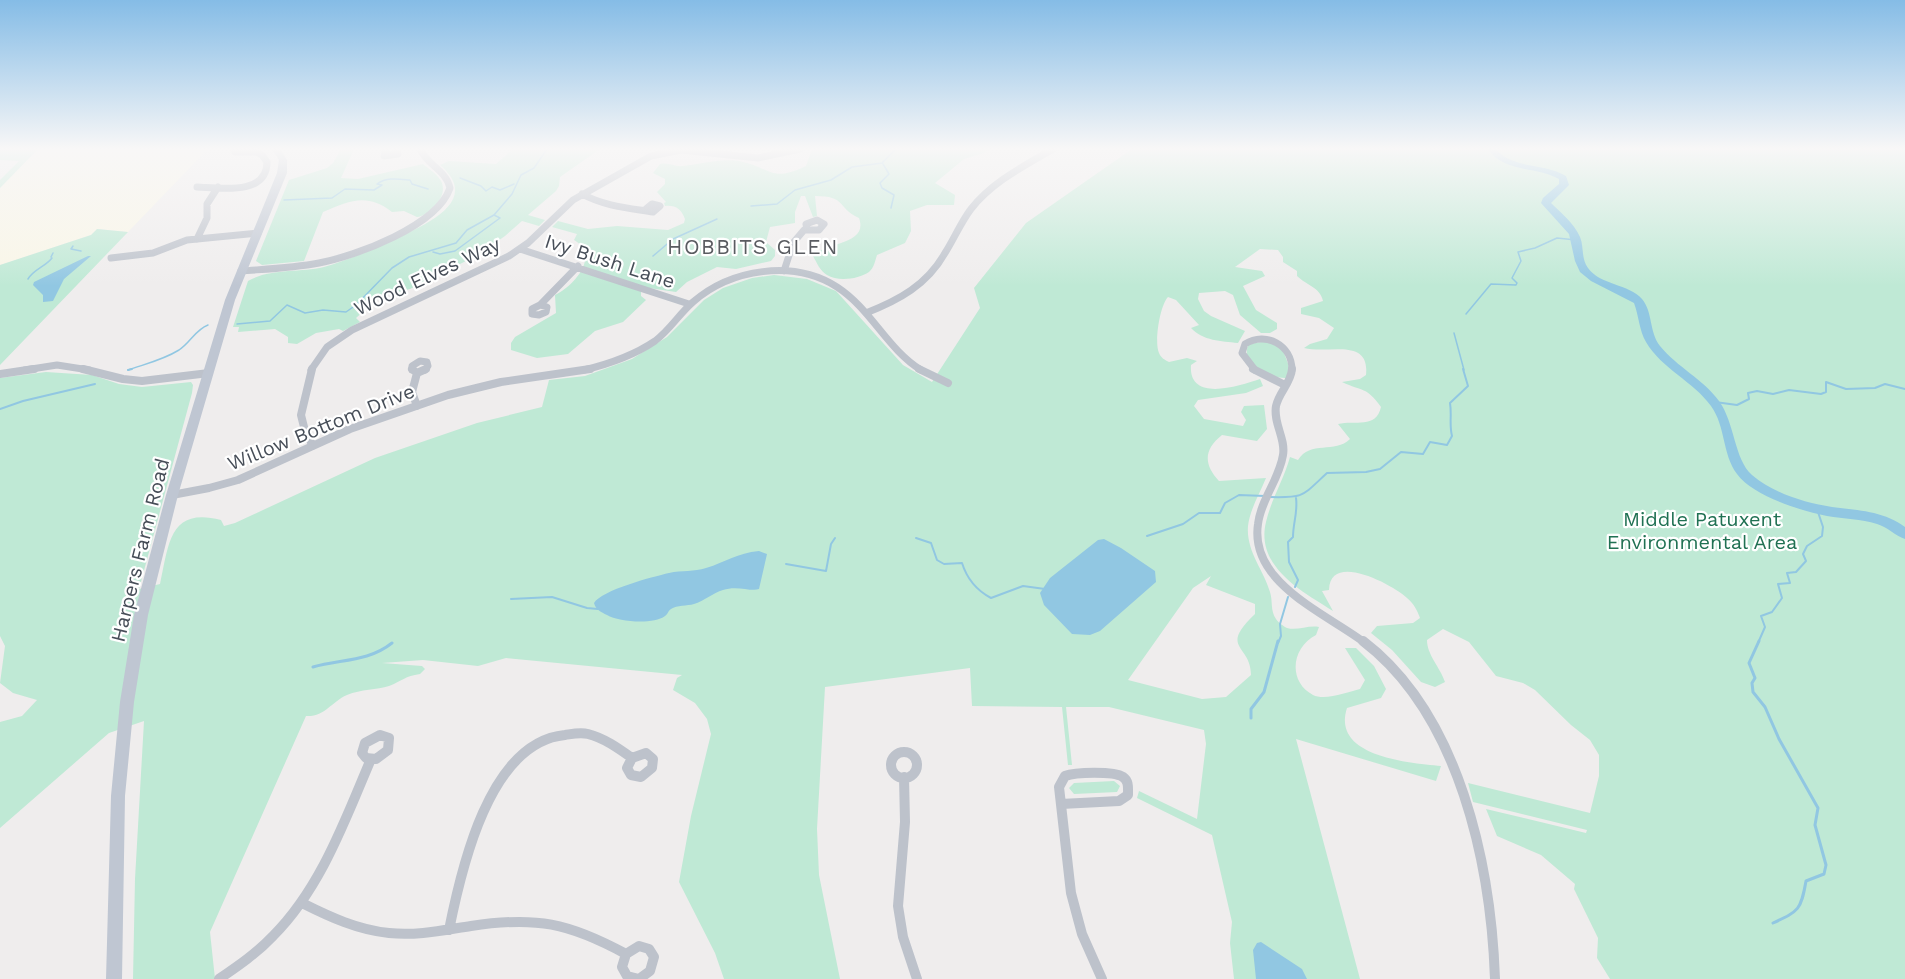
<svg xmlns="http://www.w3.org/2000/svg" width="1905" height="979" font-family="'Work Sans',sans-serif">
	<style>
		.commercial { fill: #f9f6e7 }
		.green { fill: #bfe9d5; fill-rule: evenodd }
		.water { fill: #91c7e2 }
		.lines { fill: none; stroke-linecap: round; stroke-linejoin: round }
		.stream-far2 { stroke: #91c7e2; stroke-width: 1.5 }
		.stream-far1 { stroke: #91c7e2; stroke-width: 2 }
		.stream { stroke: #91c7e2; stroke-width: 3 }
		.river { fill: #91c7e2; fill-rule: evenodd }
		.street-far2 { stroke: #bdc2cb; stroke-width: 7 }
		.street-far1 { stroke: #bdc2cb; stroke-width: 8 }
		.street { stroke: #bdc2cb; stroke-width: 10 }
		.secondary { fill: #bfc6d2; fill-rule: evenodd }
		.labels { text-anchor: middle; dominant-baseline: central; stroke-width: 4.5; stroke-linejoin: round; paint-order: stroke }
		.street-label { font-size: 20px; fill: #474e58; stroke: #fff }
		.park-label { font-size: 20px; fill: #207153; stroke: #fff }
		.neighbourhood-label { font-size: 21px; letter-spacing: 1.5px; fill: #5a5c61; stroke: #fff }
	</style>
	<rect width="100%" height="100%" fill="#efeded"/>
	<path class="commercial" d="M38,149H208L128,232L98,229L91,235L0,265V188Z"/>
	<path class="green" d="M0,149H38L0,188V180L19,161L0,160Z
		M341,149H354L341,178L358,179L423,164C429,169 437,174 441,181C449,196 430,215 417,217L404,211L392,212C367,192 349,201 323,212L304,261L262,265L256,261L289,180L327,168L333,163Z
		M513,149H600L560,177L559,186L556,191L528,215L545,220L539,226L522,221L505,236L476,256L410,289L381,296L356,318L360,322L343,331L339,329L316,333L297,344L288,343V337L275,329L238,332L239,327H233L248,281C270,268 299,273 324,267C346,261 367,251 388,242C418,228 485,203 440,165L449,161L496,164Z
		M812,149H989L981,154L964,159L935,183L955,195L954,205H927L910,211L911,231L905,243L877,255C875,261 874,268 869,272C859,279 838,282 827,275C820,271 817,263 813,256C824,242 869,245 859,218C836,207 847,196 815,196L817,216L813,217L805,196H801L795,212V223L770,227L766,242L775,250V256L771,261L736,269L717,267L687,282L676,292L649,288L641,290V296L646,300L623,322L595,331L568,354L537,358L511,350V343L515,337L556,313L555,295C574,286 601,255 574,240L577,234L552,227L558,221L588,229L617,226L668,230L684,223L685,219C681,209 676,205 665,206L664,203L666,202L657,192L665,184V179L653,173L660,164C669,162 674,167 683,166C701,164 721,158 739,161C773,168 770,183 806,166Z
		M1132,149H1905V979H1610L1597,958L1598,938L1574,889L1575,884L1541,855L1497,836L1486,809L1586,833L1587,830L1473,802L1468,783L1590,813L1599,776V755L1590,740L1571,725L1535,690L1523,683L1496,676L1469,642L1443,629L1427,640C1427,655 1440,667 1445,682L1435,687L1421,682L1392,650L1371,633L1377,626L1413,623L1420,618C1417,610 1414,604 1407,598C1393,585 1330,551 1329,590L1322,591L1333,611C1303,592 1255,567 1266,522C1271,500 1284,479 1290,457L1298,460C1310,440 1335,454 1350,439L1338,424C1355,420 1376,429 1381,407C1366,386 1363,392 1342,382L1360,379L1366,375C1370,337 1329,354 1304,348L1310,344L1327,339L1334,328L1319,318L1301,314V308L1323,301C1320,287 1306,285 1297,276V271L1283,262V257L1278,250L1260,249L1235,267L1262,271L1265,276L1243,286L1256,310L1277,323V329L1270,333H1261L1240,315L1233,295L1225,291L1199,293L1198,299L1204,311L1211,316L1245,331L1238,343C1221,341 1203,341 1191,328L1199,325L1176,300L1168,297C1160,305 1154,342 1159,353C1161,358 1165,360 1169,362L1187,358L1197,361L1191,365C1188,403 1239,386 1260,379L1263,386L1246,393L1198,400L1194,406L1204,419L1243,426L1246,420L1241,412L1244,406L1264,405L1267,429L1257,441L1222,435C1203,450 1204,465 1219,481L1266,478C1260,493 1250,509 1248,526C1246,551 1263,569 1270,592C1273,601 1270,610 1276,619C1278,622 1283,626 1287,628C1297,631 1308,625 1319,627L1316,635C1292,647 1287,681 1313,695C1325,701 1348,692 1360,689L1365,680L1345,648H1356L1374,666L1386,689L1381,698L1347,708C1331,757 1410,763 1441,766L1436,781L1296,739L1360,979H1234L1230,943L1232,922L1212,835L1137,798L1139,791L1197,819L1206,744L1204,730L1109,707H1066L1072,765H1068L1062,707L972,706L970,668L825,687L817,829L819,875L840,979H724L715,953L679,882L691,816L711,734L707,719L695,703L673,690L677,678L682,675L506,658L478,666L423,660L382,663L422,666L425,669L420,674C405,676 402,681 389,686C377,690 361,689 347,695C331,702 325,717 306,716L210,932L215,979H133L135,879L144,721L109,733L0,828V722L22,716L37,700L13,693L0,683L5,646L0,636V378L46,372L92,375L119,384L142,387L191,382L193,385L192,393L139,589L160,584C169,544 169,507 221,520L224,526L235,523L375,458L477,423L542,407L549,380L585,376L632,359L667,337L704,300L723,288L752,278L774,275L807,279L836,291L903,365L932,382L980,308L974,288L1026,223ZM1211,576L1206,585L1255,604V614C1218,649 1251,644 1251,675L1226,697L1202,699L1128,680L1193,588Z
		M97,229L128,232L0,365V265L91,235Z
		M1268,341L1282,348L1289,366L1287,378C1270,379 1238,363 1249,344Z
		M1114,781L1120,786L1117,792L1074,794L1069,788L1074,783Z"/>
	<path class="water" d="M88,256H91L64,279L53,301L43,302V295L33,285L34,282Z
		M1104,539L1121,548L1155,571L1156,582L1100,631L1090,635L1072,634L1044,605L1040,593L1050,578L1098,540Z
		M759,551L767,554L759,589C751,592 737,585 723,590C713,593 704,601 694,604C687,606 677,605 671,609C667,612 669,613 665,616C653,625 619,622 607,615C601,612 596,610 594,603C602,590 652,577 669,573C682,570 694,572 706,568C726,562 737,553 759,551Z
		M1261,942L1302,969L1307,979H1256L1253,950L1257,943Z"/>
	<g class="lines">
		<path class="stream-far2" d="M883,164L889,174L880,183L882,188L894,195L891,208
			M460,178L481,186L486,191L492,187L500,190L514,184
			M284,200L332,198L345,189L374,190L382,185L377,184C387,177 398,179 410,180L412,184L428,189
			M751,206L777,204L795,190L831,180L852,167L882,163L896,149
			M73,246L71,249L81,251
			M433,252L440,254L455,251L500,218L494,215
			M653,256L673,239L717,219
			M51,257L53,253
			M28,279C34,269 45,267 52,258
			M1466,314L1491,284L1516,285L1517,283L1512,278L1521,261L1518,252L1535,248L1557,238L1576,240
			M237,324L270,321L287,305L305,313L323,310L346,312L356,305L392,268L409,257L456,243L467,230L494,215L512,194L521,175L534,168L547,149
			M1454,333L1464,370
			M128,370C145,364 163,360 179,350C191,342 195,330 208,325"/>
		<path class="stream-far1" d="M128,370L132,369
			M1715,402L1737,405L1749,399L1748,393L1757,391L1773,394L1789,390L1821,394L1826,392V382L1846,389L1875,388L1885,384L1905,389
			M0,409L23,401L95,384
			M1270,497C1305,498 1302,496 1327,473L1366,472L1380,469L1401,452L1423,454L1430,442L1447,445L1452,436C1449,424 1452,415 1450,403L1468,386L1463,369
			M1147,536L1183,524L1199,513H1220L1225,503L1239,495L1265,496
			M916,538L931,543L937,560L944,564L962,563C967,579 976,590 991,598L1023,586L1045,589
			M786,564L826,571L831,544L835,538
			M1295,587L1298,580L1289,562L1288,542L1293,537C1293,523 1298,512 1296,498
			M511,599L552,597L587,608L598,609
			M1278,643L1281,636L1280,624L1288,597
			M1758,643L1765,627L1761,616L1772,612L1782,598L1778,584L1790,583L1787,573L1796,572L1806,561L1803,554L1807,546L1822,536L1823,527L1817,509"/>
		<path class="stream" d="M1759,641L1749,663L1755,678L1752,683L1753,692L1765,707L1779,739L1818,808L1815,825L1826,865L1824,874L1806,881C1801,910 1799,911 1773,923
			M313,667C341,659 368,662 392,643
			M1251,718V709L1264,692L1278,641"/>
		<path class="river" d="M1488,149C1498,149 1500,155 1509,159C1527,168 1548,165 1566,176L1569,185L1551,203C1561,213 1574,223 1580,237C1584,246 1581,259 1588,268C1600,285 1629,284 1642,299C1653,312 1649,332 1660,346C1677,367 1703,379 1719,401C1735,423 1734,459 1752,475C1773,493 1805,503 1832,507C1856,510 1884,511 1905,527V539C1895,536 1888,527 1877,524C1861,519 1844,519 1827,516C1801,511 1753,496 1737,474C1722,454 1726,427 1711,406C1693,381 1662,369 1646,342C1639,330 1639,316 1634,303L1591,281L1580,272L1575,261L1569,234L1541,203L1543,198L1559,184V179C1536,166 1504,173 1488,149Z"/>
		<path class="street-far2" d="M238,149L235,152H257
			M386,149L384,156L398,154L396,149
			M197,187C220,188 267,196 267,162L262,155L251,149
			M582,194C604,206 628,208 653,212L660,206L652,204L646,209
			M197,239L207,218V204L218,187
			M520,249L689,304
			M111,258L153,253L187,240L258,233
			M241,271C267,269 293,268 319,263C356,256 437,226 450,188C446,170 427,165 420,149
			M784,271L793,243L804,230H819L824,224L817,220L806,224L807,229
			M540,305L547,307L546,312L539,315L532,314V309Z
			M540,305L578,266
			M866,313C899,300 927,285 945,253C954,239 961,222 971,209C992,182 1024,166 1053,149
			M25,370L57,365L89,370
			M311,370L327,347L352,330L509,256L528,243L573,200L651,156L681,150L758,158L800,149
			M412,370V366L420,361L427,362L428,366L425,370
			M584,370C609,364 633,356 655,341C670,330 679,314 693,302C731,269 793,259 837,287C871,309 887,349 921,370
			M1255,370L1242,353L1245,344C1266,331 1292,345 1292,370"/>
		<path class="street-far1" d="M83,369L123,379L142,381L209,373
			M312,369L301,415L305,431L313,446
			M412,369L417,373
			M919,369L948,383
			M1253,369L1285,385
			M1292,369C1291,383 1279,392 1276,406C1273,423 1286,439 1283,455C1279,480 1261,499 1258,524C1249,583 1327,614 1365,643
			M417,373L412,392L417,406
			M417,373L426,369
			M0,374L34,369
			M172,495L209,488L238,480L350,429L448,395L501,382L590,369"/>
		<path class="street" d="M1363,641C1460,715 1491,865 1495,979
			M380,735L389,738L388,750L376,759L366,758L362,753L365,743Z
			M891 765a13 13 0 1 1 26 0a13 13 0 1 1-26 0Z
			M646,753L653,759L652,768L641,777L631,775L627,768L632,758Z
			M904,777L905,822L898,906L903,937L917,979
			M1061,804L1119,801L1128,795C1128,788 1129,781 1123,777C1114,771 1075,772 1065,776L1059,787L1071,893L1082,934L1102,979
			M302,903C330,917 358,930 389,933C417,936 444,930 471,926C536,916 569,923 626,954
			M449,930C461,870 489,742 565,735C572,734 580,732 588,734C604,738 618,748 632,758
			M639,946L649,949L654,957L650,971L639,979L627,976L622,967L626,954Z
			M219,979C238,966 257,953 273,936C321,888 345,820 371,759"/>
		<path class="secondary" d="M272,149H280L287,160V173L235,300L178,495L148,615L134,702L125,796L122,979H106L111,796L120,702L134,615L166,495L225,300L277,173L279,160Z"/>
	</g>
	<linearGradient id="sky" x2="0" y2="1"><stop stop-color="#85bce6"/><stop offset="0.52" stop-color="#f8f7f7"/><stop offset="1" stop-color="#f8f7f7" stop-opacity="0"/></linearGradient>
	<rect width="1905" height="286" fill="url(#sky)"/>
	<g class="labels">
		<g class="street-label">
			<text transform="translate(610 261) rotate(18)">Ivy Bush Lane</text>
			<text transform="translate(427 276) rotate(-25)">Wood Elves Way</text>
			<text transform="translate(321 427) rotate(-22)">Willow Bottom Drive</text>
			<text transform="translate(140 550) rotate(-76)">Harpers Farm Road</text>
		</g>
		<g class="park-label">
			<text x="1702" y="519">Middle Patuxent<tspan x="1702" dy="23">Environmental Area</tspan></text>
		</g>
		<g class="neighbourhood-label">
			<text x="753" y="246">HOBBITS GLEN</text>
		</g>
	</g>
</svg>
